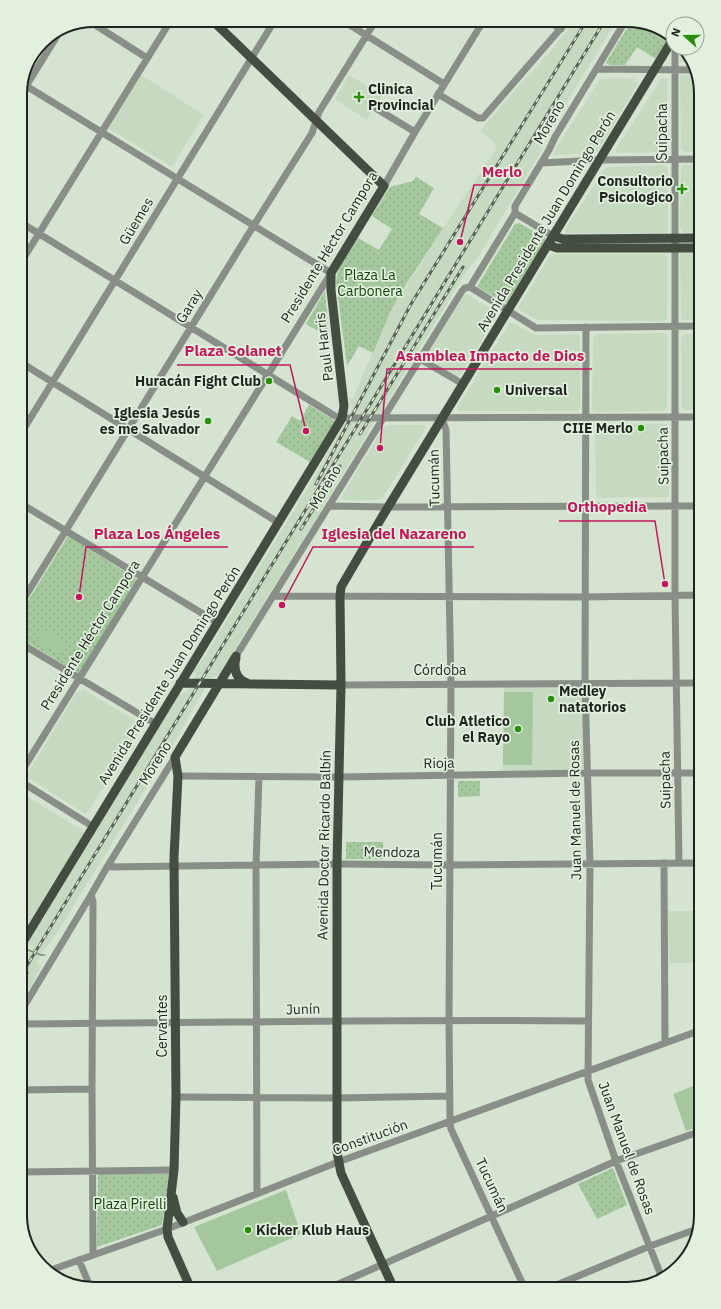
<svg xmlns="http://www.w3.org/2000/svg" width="721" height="1309" font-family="'IBM Plex Sans',sans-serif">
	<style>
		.built { fill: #c6dac1 }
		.grass { fill: url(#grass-dots) }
		.pitch { fill: #a4c79d }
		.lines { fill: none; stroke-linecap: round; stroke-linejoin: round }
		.stream { stroke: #6d9865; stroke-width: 1.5 }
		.minor { stroke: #888f87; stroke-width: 7 }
		.major { stroke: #434e40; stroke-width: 9 }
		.rail-casing { stroke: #5a6358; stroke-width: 3 }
		.rail { stroke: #e1f1dd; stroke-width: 1.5; stroke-dasharray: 4.5; stroke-linecap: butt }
		.poi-dot { fill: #298e0b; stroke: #e1f1dd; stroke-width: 1.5 }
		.labels { text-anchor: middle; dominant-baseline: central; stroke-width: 3.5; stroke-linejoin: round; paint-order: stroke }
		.poi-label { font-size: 14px; font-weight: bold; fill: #1f251e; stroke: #e1f1dd; text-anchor: end }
		.street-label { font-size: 14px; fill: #1f251e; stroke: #e1f1dd }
		.park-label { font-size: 14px; fill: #15410b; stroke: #e1f1dd }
		.rim { fill: none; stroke: #1f251e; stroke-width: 2 }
		.leader { fill: none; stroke: #c2185b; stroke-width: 1.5 }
		.callout-dot { fill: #c2185b; stroke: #e1f1dd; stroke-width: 1.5 }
		.callout-label { font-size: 15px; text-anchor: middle; font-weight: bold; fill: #c2185b; stroke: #e1f1dd; stroke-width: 3.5; stroke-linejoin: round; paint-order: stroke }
	</style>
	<defs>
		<pattern id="grass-dots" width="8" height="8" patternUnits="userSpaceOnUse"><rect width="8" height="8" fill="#a4c79d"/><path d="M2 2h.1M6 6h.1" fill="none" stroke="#8dab87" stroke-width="1.8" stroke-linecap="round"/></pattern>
	</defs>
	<rect width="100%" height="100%" fill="#d4e4d0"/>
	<path class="built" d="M575,20H617L540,146L542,150L476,261L469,268L307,533L219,675L211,678L175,741L55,936L45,949L36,964L42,965L20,1006V956L29,954L34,946L27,945L179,694L187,691L196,675L193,671L201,662L253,577L313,479L341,429L352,408L351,407L349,398H353L390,312L443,228L496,149L495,143L480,131L521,83L549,53Z
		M681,48H682L693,62H682L680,60Z
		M141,75L204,115L172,167L108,128Z
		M349,75L382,95L367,120L335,99Z
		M681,75H697L701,94V152H685L681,149L680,77Z
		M634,78L638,84L597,152L595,153L554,155L553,153L600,79Z
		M662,78H668L666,151L663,152L617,153L615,150Z
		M665,165L668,168V232L665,234L566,233L565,230L604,169L607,167Z
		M683,165H701V232L684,233L680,228L681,168Z
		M683,253H701V320H684L681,318L680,255Z
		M551,254H664L668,258L667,318L664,321L537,320L520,310L519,306Z
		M467,294L496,312L497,316L461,374L458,377L427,358V355L464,295Z
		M510,322L535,335L578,334L580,336V409L579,411H458L457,408Z
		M664,333L668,337L667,407L663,411L595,412L592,409L593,339L597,334Z
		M685,334H701V410H685L682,408L681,338Z
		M598,423L666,424L668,426L669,497L596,498L595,426Z
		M388,425H424L426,428L383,497L378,500H343L341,497L384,427Z
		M504,687H580L585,690L584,766L580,770H503Z
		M83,689L141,724L142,727L88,812L85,814L29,778L27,774L77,692Z
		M20,792L82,830L84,833L29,922L20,916Z
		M668,911H701V963H669Z"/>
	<path class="grass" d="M632,20L670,34L666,43L656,59L637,47L625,65H610L606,63L607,61Z
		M416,177L434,188L419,214L443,228L407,283L390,312L373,353L359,346L347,366L336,281L339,268L358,238L379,250L392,229L372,216L390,187L413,181Z
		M519,223L545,237V241L507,302L504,303L478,287V285L515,224Z
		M325,291L329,337L306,324Z
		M309,405L335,421L310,462L276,442L292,416L300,421Z
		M68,536L137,579L79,674L20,638V614Z
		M458,781H480V796L458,797Z
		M346,842H383V859H346Z
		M613,1168L627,1205L597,1219L578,1184Z
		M98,1174H169L162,1225L97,1247Z"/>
	<path class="pitch" d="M368,269L381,277L368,298L355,291Z
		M43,628L67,642L60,655L36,641Z
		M504,692H533L532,765H503Z
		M701,1083V1126L686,1131L673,1094Z
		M286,1190L301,1234L217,1271L194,1227Z"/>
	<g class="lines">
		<path class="stream" d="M23,948L41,955H45"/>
		<path class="minor" d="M342,20L444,84
			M546,20L561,29
			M89,21L147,58
			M675,48V596L679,863
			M597,69L696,70
			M438,94L478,118H483L568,20
			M20,96L62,28
			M377,109L415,132
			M541,163L600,160L701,159
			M384,186L415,132L484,20
			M515,213L553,236
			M20,222L335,416L342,418L701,417
			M20,264L171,20
			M470,287L536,328L701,326
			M586,327L585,685L590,864L588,1080L616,1161L662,1278
			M420,359L463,384
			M20,362L279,523
			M442,418L446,430L451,684L449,1020L450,1122L451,1129L525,1289
			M20,435L275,20
			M20,503L218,623
			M330,506L388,507L701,506
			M274,596L585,597L701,595
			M20,605L254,225L312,133L319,112L376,20
			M20,643L156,724
			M236,656L462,291L465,288L470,287L515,213V206L549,150L555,137L626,20
			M341,685L701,683
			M20,774L331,273L23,84
			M178,776L339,777L588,773H701
			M20,781L92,826
			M664,863L665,1043
			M107,867L337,864L450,865L701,863
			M91,895L93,901L92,1089L93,1254
			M20,924L30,930
			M20,1013L91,895L107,867L175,757
			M20,1024C209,1023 398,1019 588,1021
			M20,1090L92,1089
			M176,1097L337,1098L450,1096
			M20,1172L174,1170
			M257,1194L256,865L259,777
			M79,1260L91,1289
			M48,1271L167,1229L338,1162L701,1030
			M327,1289L616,1161L701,1131
			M547,1289L650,1246L697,1229"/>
		<path class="major" d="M553,236L563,239H570L701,238
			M548,245L557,248H701
			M236,658C233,670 236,679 247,683
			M180,683L341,685
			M20,947L342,418L344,406L331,290V273L384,186L212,20
			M173,1197L177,1213L183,1222
			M191,1289L168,1237L167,1229L174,1170L176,1097L174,857L178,776L175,757L236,656
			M394,1289L341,1173L337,1152V864L341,685L340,596L341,587L382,517L673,39"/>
		<defs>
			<path id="rail" d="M360,434L463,267
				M316,484L411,304L587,20
				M301,529L340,466
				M20,977L605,20
				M20,985L27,973"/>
		</defs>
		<use href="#rail" class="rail-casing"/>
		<use href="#rail" class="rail"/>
	</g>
	<g class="poi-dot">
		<path d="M357 91h4v4h4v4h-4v4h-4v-4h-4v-4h4z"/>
		<path d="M680 183h4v4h4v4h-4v4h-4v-4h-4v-4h4z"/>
		<circle cx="269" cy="381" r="4"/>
		<circle cx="497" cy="390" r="4"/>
		<circle cx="208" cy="421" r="4"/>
		<circle cx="641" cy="428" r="4"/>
		<circle cx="551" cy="699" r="4"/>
		<circle cx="518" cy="729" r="4"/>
		<circle cx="248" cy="1230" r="4"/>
	</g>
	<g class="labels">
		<g class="poi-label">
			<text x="368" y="89" text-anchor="start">Clinica<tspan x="368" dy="16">Provincial</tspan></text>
			<text x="673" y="181">Consultorio<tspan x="673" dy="16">Psicologico</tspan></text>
			<text x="261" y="381">Huracán Fight Club</text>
			<text x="505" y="390" text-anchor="start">Universal</text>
			<text x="200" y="413">Iglesia Jesús<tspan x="200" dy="16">es me Salvador</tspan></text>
			<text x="633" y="428">CIIE Merlo</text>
			<text x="559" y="691" text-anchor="start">Medley<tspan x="559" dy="16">natatorios</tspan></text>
			<text x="510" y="721">Club Atletico<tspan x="510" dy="16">el Rayo</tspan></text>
			<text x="256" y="1230" text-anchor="start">Kicker Klub Haus</text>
		</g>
		<g class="street-label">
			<text transform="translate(549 122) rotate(-60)">Moreno</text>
			<text transform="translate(662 132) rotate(-90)">Suipacha</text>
			<text transform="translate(136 221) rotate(-59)">Güemes</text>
			<text transform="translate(546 221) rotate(-59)">Avenida Presidente Juan Domingo Perón</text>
			<text transform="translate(329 247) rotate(-59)">Presidente Héctor Campora</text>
			<text transform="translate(189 306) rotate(-58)">Garay</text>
			<text transform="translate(324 347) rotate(-97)">Paul Harris</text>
			<text transform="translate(663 456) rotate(-91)">Suipacha</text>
			<text transform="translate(434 478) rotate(-91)">Tucumán</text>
			<text transform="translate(325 487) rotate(-59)">Moreno</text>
			<text transform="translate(90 635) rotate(-58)">Presidente Héctor Campora</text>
			<text x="440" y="670">Córdoba</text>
			<text transform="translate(169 675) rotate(-58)">Avenida Presidente Juan Domingo Perón</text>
			<text transform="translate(155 763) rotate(-58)">Moreno</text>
			<text transform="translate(439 763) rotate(-1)">Rioja</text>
			<text transform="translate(665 780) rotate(-91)">Suipacha</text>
			<text transform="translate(575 810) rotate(-91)">Juan Manuel de Rosas</text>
			<text transform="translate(324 845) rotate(-89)">Avenida Doctor Ricardo Balbín</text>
			<text transform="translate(392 852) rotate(1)">Mendoza</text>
			<text transform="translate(437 861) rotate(-90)">Tucumán</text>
			<text transform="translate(303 1009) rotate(-2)">Junín</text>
			<text transform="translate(162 1026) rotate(-90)">Cervantes</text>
			<text transform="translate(370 1137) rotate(-20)">Constitución</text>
			<text transform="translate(627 1148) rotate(70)">Juan Manuel de Rosas</text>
			<text transform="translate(492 1185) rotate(65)">Tucumán</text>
		</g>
		<g class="park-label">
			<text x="370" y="275">Plaza La<tspan x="370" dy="16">Carbonera</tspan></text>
			<text x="130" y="1204">Plaza Pirelli</text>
		</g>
	</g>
	<path d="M0 0H721V1309H0ZM94 27H627A67 67 0 0 1 694 94V1215A67 67 0 0 1 627 1282H94A67 67 0 0 1 27 1215V94A67 67 0 0 1 94 27Z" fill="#e1f1dd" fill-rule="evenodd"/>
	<path class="rim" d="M94 27H627A67 67 0 0 1 694 94V1215A67 67 0 0 1 627 1282H94A67 67 0 0 1 27 1215V94A67 67 0 0 1 94 27Z"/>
	<path class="leader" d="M460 242L474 185H530M306 431L290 365H177M380 448L387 369H592M665 584L655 521H559M79 597L86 547H228M282 605L313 547H474"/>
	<g class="callout-dot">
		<circle cx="460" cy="242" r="4"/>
		<circle cx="306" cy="431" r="4"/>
		<circle cx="380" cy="448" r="4"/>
		<circle cx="665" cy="584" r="4"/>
		<circle cx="79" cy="597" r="4"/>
		<circle cx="282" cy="605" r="4"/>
	</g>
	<g class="callout-label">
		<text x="502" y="177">Merlo</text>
		<text x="233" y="356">Plaza Solanet</text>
		<text x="490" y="361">Asamblea Impacto de Dios</text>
		<text x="607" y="512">Orthopedia</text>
		<text x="157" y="539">Plaza Los Ángeles</text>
		<text x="394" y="539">Iglesia del Nazareno</text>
	</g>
	<g transform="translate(685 36) rotate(291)"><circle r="19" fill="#e1f1dd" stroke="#939f91"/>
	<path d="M0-3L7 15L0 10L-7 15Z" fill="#298e0b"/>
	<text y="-6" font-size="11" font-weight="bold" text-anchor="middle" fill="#1f251e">N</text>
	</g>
</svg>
